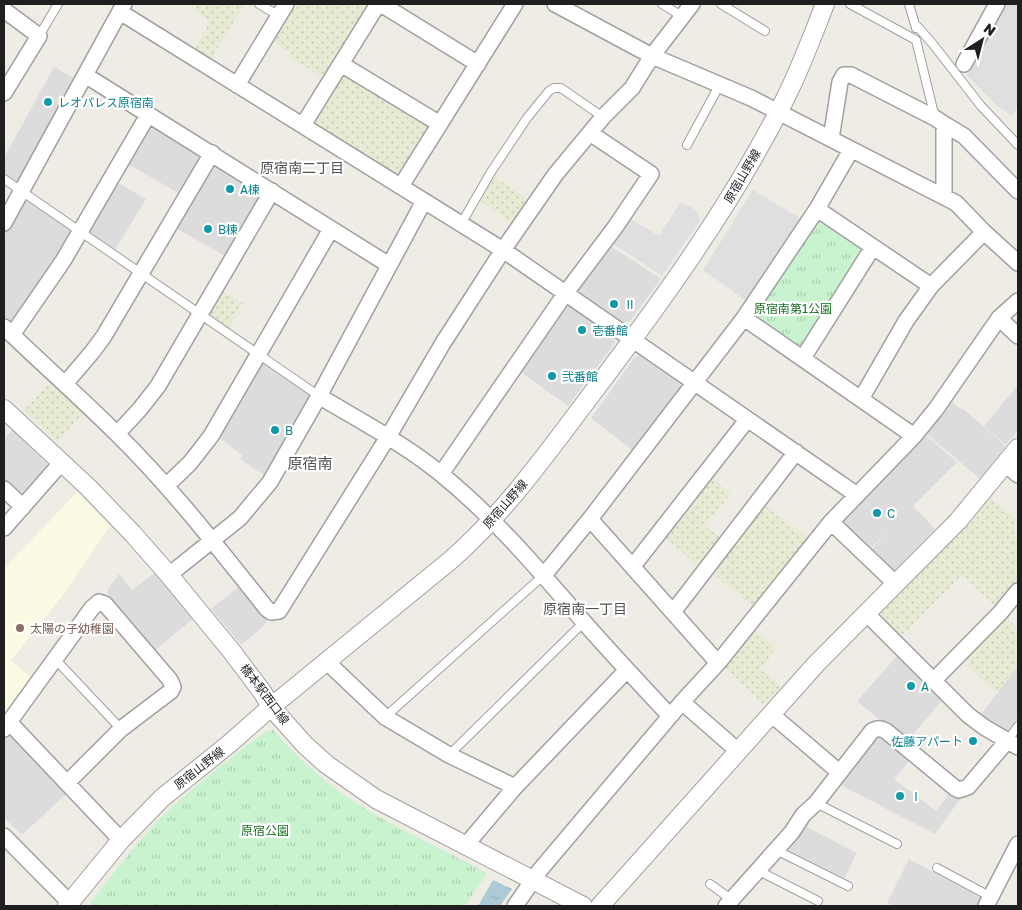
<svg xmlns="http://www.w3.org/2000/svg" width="1022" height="910" font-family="'Golos Text','Noto Sans JP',sans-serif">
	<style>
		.residential { fill: #dddcdc }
		.education { fill: #fafbe2 }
		.farmland { fill: url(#farmland-dots) }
		.park { fill: url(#park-tufts) }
		.parking { fill: #dfdfdf }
		.water { fill: url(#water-ripples) }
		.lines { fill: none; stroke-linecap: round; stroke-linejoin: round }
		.service-casing { stroke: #a0a0a0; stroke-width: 10 }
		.minor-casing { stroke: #a0a0a0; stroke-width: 18 }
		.tertiary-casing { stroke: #a0a0a0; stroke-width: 20 }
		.service { stroke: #fff; stroke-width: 8 }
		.minor { stroke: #fff; stroke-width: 15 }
		.tertiary { stroke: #fff; stroke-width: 18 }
		.culture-dot { fill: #0f9aa8; stroke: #fff; stroke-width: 2 }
		.education-dot { fill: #8d6e63; stroke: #fff; stroke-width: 2 }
		.labels { text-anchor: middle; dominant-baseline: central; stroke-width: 4.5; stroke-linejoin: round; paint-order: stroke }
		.culture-label { font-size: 12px; fill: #0d838f; stroke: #fff; text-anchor: start }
		.street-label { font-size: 12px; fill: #1f1f1f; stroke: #fff }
		.park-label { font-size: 12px; fill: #187224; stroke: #fff }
		.education-label { font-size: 12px; fill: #785e54; stroke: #fff; text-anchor: start }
		.neighbourhood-label { font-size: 14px; fill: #525252; stroke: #fff }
		.quarter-label { font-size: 15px; fill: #525252; stroke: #fff }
	</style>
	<defs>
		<pattern id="farmland-dots" width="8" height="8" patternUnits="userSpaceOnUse" patternTransform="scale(1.25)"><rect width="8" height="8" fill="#e8ebd4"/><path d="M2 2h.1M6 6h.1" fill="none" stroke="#c7c9b6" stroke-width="1.8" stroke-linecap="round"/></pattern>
		<pattern id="park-tufts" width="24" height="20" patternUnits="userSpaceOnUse" patternTransform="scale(1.25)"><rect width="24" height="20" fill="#c8f3ce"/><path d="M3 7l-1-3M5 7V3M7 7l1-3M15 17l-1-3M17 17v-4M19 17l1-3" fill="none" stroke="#abd0b0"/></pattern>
		<pattern id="water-ripples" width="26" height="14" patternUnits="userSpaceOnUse" patternTransform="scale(1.25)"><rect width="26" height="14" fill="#accbd7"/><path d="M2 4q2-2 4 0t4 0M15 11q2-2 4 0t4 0" fill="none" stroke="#94aeb8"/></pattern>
	</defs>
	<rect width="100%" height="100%" fill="#efece6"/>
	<path class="residential" d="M54,67L76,79L19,180L13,181L4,174V158Z
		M154,125L199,153L201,160L180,194L126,163L147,127Z
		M216,164L261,191L262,197L227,257L174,227L209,167Z
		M115,181L146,199L115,250L90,234L88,227Z
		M28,200L72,230V235L15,322H10L4,317V236L23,202Z
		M609,245L661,279L630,321L621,325L577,293L578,287Z
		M570,304L613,335L615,343L568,406L518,370L563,305Z
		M641,356L680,384V389L632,450L591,418L635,357Z
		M265,363L309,392L310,398L265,476L240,459L242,455L217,436L259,365Z
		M1018,385V430L1006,445L984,426Z
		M950,400L960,409L962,408L1006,446L980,479L926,433Z
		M12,430L47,464V470L25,493H16L4,481V440Z
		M924,434L957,462L896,523L913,506L935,529L895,570H888L870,551L889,530L869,550L844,525V519Z
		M155,573L193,619L154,651L108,594V589L119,574L132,590Z
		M241,585L267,619L265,625L241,645L211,609Z
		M898,655L943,699L907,742L857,701Z
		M1018,666V717L1006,733L980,716Z
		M883,734L912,758L894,779L936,811L951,791L961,798L935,834L835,782L876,736Z
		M15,736L68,792L22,835L4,818V740L6,737Z
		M801,824L857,853L844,879L789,851L788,843Z
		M909,859L985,900L981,906H894L887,903Z"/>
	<path class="education" d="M77,492L110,526L63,595L11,661L32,678L4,716V569Z"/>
	<path class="farmland" d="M197,4H245L211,59L194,49L210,21L194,10Z
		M294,4H370L324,79L288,56L290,53L271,41Z
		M347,72L429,123L430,129L403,173L396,176L313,125L312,120L341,74Z
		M494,176L529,200L513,224L479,200Z
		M221,290L243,303L229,328L209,315V310Z
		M53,380L82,409V415L57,442L23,411Z
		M710,476L731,493L705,526L723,540L700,568L664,536Z
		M991,498L1018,521L1014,527L1018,531V582L996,607L962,575L908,630L900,636L881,616L882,612L954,539Z
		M764,505L809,539L755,608L712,573Z
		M1004,617L1018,627V665L996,694L967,666L970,662L965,657Z
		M755,630L777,648L760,668L781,687L764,705L724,666Z"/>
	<path class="park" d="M817,209L873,247L803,358L744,318Z
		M273,730C290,749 308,767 328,783C373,819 436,845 487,873L465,906H91V902C117,869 142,835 173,806C202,780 233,756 265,732Z"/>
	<path class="parking" d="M1006,4H1018V106L1012,116L996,105L967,75Z
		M753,190L801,219L748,302L703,270Z
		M681,202L696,210L700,221L662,276L611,242L629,218L659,236Z"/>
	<path class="water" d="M493,880L512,889L500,906H478Z"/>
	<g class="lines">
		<defs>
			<path id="service" d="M259,4L279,16
				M662,4L683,17
				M721,4L765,31
				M850,4L916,40L935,118
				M909,4L916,28
				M916,25L932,43L981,106L1018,145
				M39,36L58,4
				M687,145L720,84
				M4,179L319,396
				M461,224L491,172L527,118L549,91L554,88H561L603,117
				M55,659L121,729
				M385,717L544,575
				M1007,741L1018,726
				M449,755L584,622
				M816,803L897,844
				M776,850L848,886
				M937,868L991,897
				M759,871L818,901
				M710,884L732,900"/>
			<path id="minor" d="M381,4L478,64
				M555,4L652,56L751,98L956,203L984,232L1018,263
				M4,10L39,36L4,93
				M120,12L503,250L857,495
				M341,64L440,124
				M964,64L997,4
				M85,75L389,265
				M237,85L286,4
				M303,125L378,4
				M831,139L840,82L844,75H851L935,118L944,124L964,136L1018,191
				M401,186L515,4
				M944,197V124
				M817,209L931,286
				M4,223L124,4
				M744,318L914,436
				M999,318L1018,336
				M4,327C41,363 80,397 117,434C172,488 219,549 267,609L271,612L279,611L388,437L443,343L503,250L555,175L603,117L632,88L652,56L692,4
				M12,335L63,261L148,115
				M803,358L873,247
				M65,384L93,351L104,336L212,153
				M319,396C360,421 403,443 441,474C494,517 538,569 583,621C611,653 641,685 670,716
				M861,399L906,321L931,286L984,232
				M117,434L140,409L158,386L272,191
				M1005,464L1018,475
				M441,474L565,294L616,226L651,174L590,133
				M166,486L190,463L211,436L331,229
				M4,489L23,507
				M590,519L718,663
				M831,522L896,584
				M4,528L62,462
				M633,566L747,420
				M169,575L240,518L270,482L319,396L424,201
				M544,575L590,519L744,318L817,209L851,150
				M673,612L796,452
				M866,613L968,715L984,727L1018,747
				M326,661L385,717L449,755L515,787L466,845
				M934,680L1000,613L1018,591
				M682,702L738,751
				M771,714L839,772
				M9,722L121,840
				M4,729L92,608L99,602L105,604L170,680L173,687L171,691L121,729L67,783
				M515,787L627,670
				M4,836L70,903
				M515,906L540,870L682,702L718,663L831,522L914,436L936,409L999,318L1018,301
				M726,906L792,832L803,815L816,803L872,731C878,728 880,728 886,731L955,788L959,790L968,787L1007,741
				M986,906L1018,844"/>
			<path id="tertiary" d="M4,409L89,488L133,534L169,575L233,653L263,693L271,707L305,745L326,764L376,799L583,906
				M67,906L121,840L162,798L229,744L271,707L452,559C507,510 547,453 591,395C662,301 731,206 784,101C800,70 812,37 825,4
				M600,906L817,663L958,521L1018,448"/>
		</defs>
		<use href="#service" class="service-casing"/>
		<use href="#minor" class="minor-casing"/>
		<use href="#tertiary" class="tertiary-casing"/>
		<use href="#service" class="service"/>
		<use href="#minor" class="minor"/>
		<use href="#tertiary" class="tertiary"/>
	</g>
	<g class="culture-dot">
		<circle cx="48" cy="102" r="5"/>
		<circle cx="230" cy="189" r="5"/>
		<circle cx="208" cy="229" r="5"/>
		<circle cx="614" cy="304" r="5"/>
		<circle cx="582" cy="330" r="5"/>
		<circle cx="552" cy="376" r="5"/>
		<circle cx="275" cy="430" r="5"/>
		<circle cx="877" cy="513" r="5"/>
		<circle cx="911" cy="686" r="5"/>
		<circle cx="973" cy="741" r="5"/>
		<circle cx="900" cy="796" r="5"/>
	</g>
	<circle class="education-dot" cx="20" cy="628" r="5"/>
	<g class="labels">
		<g class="culture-label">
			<text x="58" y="102">レオパレス原宿南</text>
			<text x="240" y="189">A棟</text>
			<text x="218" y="229">B棟</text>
			<text x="624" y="304">Ⅱ</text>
			<text x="592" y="330">壱番館</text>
			<text x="562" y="376">弐番館</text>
			<text x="285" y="430">B</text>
			<text x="887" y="513">C</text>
			<text x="921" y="686">A</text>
			<text x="963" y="741" text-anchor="end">佐藤アパート</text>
			<text x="910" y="796">Ⅰ</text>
		</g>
		<g class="street-label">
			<text transform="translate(742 176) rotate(-60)">原宿山野線</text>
			<text transform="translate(505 504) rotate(-49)">原宿山野線</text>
			<text transform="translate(265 694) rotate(53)">橋本駅西口線</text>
			<text transform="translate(199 768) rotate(-38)">原宿山野線</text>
		</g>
		<g class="park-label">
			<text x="793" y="308">原宿南第1公園</text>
			<text x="265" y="830">原宿公園</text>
		</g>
		<g class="education-label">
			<text x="30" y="628">太陽の子幼稚園</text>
		</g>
		<g class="neighbourhood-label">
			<text x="302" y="167">原宿南二丁目</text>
			<text x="585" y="608">原宿南一丁目</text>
		</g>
		<g class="quarter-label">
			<text x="310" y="463">原宿南</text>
		</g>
	</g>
	<rect width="1022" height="910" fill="none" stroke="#1f1f1f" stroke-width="10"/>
	<g transform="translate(982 40) rotate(36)" stroke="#ffffff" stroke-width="4" paint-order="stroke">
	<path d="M0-4L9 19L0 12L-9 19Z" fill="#1f1f1f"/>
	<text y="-8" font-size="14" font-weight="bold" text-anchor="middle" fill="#1f1f1f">N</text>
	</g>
</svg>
